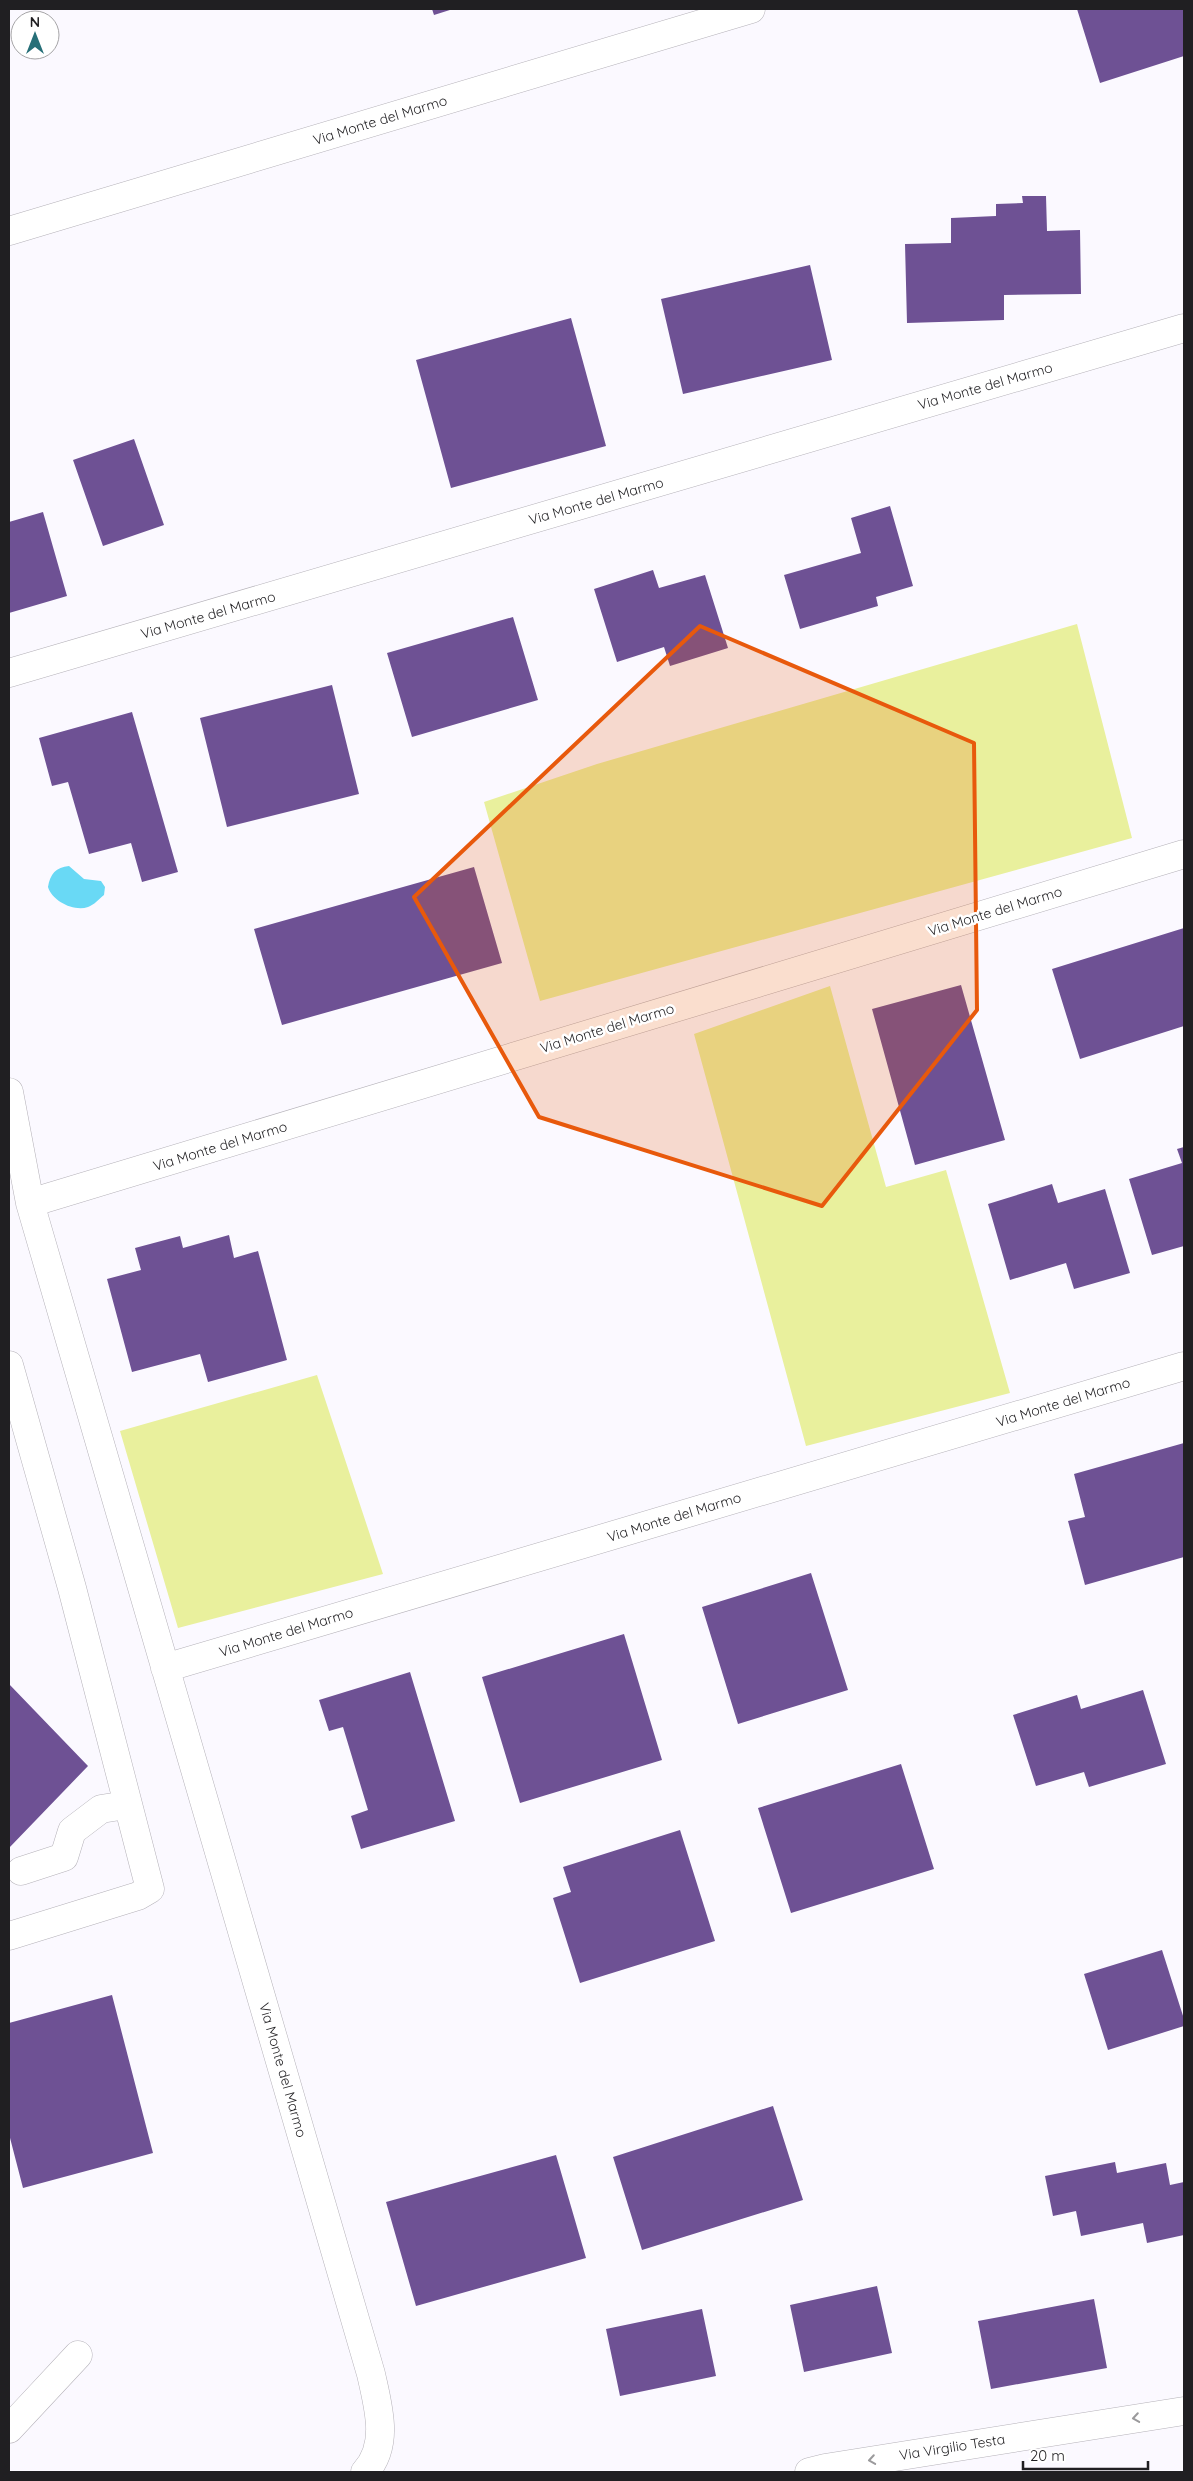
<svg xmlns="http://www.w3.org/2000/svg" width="1193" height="2481" font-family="Quicksand,sans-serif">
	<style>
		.green { fill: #e9f09d }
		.water { fill: #69d9f5 }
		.building { fill: #6e5194 }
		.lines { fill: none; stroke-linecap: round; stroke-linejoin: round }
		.minor-casing { stroke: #b5b2b9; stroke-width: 29 }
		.minor { stroke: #fff; stroke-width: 28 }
		.oneway { stroke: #9b9a9c }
		.marked { fill: #e8590c; fill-opacity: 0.2; stroke: #e8590c; stroke-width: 4; stroke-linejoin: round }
		.labels { text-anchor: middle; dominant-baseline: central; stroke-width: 5; stroke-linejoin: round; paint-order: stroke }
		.street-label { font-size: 14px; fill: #201f22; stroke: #fff }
	</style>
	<rect width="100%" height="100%" fill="#fbf9ff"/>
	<path class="green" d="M1077,624L1132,838L540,1001L484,802L597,764Z
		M830,986L886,1187L946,1170L1010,1393L806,1446L694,1034Z
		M317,1375L383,1574L178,1628L120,1431Z"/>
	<path class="water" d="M69,866L84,879L101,881L105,887L104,895C99,899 94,905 88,907C74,912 52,901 48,887C50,874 56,867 69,866Z"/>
	<path class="building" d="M432,9H453L434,15Z
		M1077,9H1184V56L1100,83Z
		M1022,196H1046L1047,231L1080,230L1081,294L1004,295V320L907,323L905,244L951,243V218L996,216V204L1023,203Z
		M810,265L832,360L683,394L661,299Z
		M571,318L606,446L451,488L416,360Z
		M134,439L164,525L103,546L73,460Z
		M890,506L913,586L876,597L878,606L800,629L784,575L861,553L851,518Z
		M43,512L67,596L9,613V522Z
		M653,570L659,588L705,575L728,648L670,666L664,647L617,662L594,589Z
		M513,617L538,700L412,737L387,653Z
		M332,685L359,794L227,827L200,718Z
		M132,712L178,872L142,882L131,843L89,854L68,782L52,786L39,738Z
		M474,867L502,963L282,1025L254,929Z
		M1184,928V1026L1080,1059L1052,969Z
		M961,985L1005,1140L915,1165L872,1009Z
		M1184,1147V1246L1152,1255L1129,1179L1182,1163L1177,1149Z
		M1052,1184L1058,1203L1105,1189L1130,1273L1074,1289L1066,1263L1010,1280L988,1204Z
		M229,1235L234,1258L258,1251L287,1360L208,1382L200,1354L132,1372L107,1279L141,1270L135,1248L180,1236L183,1248Z
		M1184,1443V1557L1085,1585L1068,1521L1085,1517L1074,1474Z
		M811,1573L848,1690L738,1724L702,1607Z
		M624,1634L662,1760L520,1803L482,1677Z
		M410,1672L455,1821L361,1849L351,1816L368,1810L343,1727L329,1731L319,1700Z
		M9,1684L88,1766L9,1848Z
		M1143,1690L1166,1764L1089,1787L1084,1772L1036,1786L1013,1715L1077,1695L1081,1709Z
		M901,1764L934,1869L791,1913L758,1808Z
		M680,1830L715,1941L580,1983L553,1898L571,1892L563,1867Z
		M1162,1950L1184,2019V2026L1108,2050L1084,1974Z
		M112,1995L153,2153L23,2188L9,2134V2023Z
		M773,2106L803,2200L642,2250L613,2157Z
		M556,2155L586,2258L416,2306L386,2202Z
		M1115,2162L1117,2173L1166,2163L1170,2185L1184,2182V2235L1147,2243L1143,2223L1081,2236L1076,2211L1053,2216L1045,2176Z
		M877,2286L892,2353L804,2372L790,2305Z
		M1094,2299L1107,2368L991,2389L978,2321Z
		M702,2309L716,2376L620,2396L606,2329Z"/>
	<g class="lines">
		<defs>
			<path id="minor" d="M9,231L751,9
				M9,673L1184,328
				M9,1092L30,1203L371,2374C378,2406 390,2445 365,2472
				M30,1203L1184,854
				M9,1365L72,1588L150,1889L138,1896L9,1936
				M165,1668L1184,1366
				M21,1871L64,1857L72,1831L101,1809L126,1805
				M9,2429L78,2355
				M809,2472L825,2468L1184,2411"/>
		</defs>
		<use href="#minor" class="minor-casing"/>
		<use href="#minor" class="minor"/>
	</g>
	<defs><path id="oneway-chevron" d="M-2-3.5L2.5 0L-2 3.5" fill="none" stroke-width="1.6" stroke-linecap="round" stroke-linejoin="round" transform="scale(1.25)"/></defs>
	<g class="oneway">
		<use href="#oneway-chevron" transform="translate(1136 2418) rotate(171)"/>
		<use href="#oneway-chevron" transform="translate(872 2460) rotate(171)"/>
	</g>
	<path class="marked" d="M700,626L974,743L977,1010L822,1206L539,1117L414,897Z"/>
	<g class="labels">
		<g class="street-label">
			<text transform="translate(380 120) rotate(-17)">Via Monte del Marmo</text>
			<text transform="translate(985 386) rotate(-16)">Via Monte del Marmo</text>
			<text transform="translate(596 501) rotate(-16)">Via Monte del Marmo</text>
			<text transform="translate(208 615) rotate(-16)">Via Monte del Marmo</text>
			<text transform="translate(995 911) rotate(-17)">Via Monte del Marmo</text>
			<text transform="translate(607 1028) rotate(-17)">Via Monte del Marmo</text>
			<text transform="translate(220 1146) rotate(-17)">Via Monte del Marmo</text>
			<text transform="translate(1063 1402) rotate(-17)">Via Monte del Marmo</text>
			<text transform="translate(674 1517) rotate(-17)">Via Monte del Marmo</text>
			<text transform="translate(286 1632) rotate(-17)">Via Monte del Marmo</text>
			<text transform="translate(283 2070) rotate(74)">Via Monte del Marmo</text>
			<text transform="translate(952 2447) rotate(-9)">Via Virgilio Testa</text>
		</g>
	</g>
	<rect width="1193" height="2481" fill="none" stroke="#201f22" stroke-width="20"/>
	<g transform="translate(35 35)"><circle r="24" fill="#ffffff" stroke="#a6a5a7"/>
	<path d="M0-4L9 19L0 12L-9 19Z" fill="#266f78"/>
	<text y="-8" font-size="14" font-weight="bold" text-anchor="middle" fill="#201f22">N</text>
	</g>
	<path d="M1023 2461v8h125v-8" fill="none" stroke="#201f22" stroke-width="2.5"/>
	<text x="1030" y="2461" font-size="15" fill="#201f22" stroke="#ffffff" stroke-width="4" paint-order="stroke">20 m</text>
</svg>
